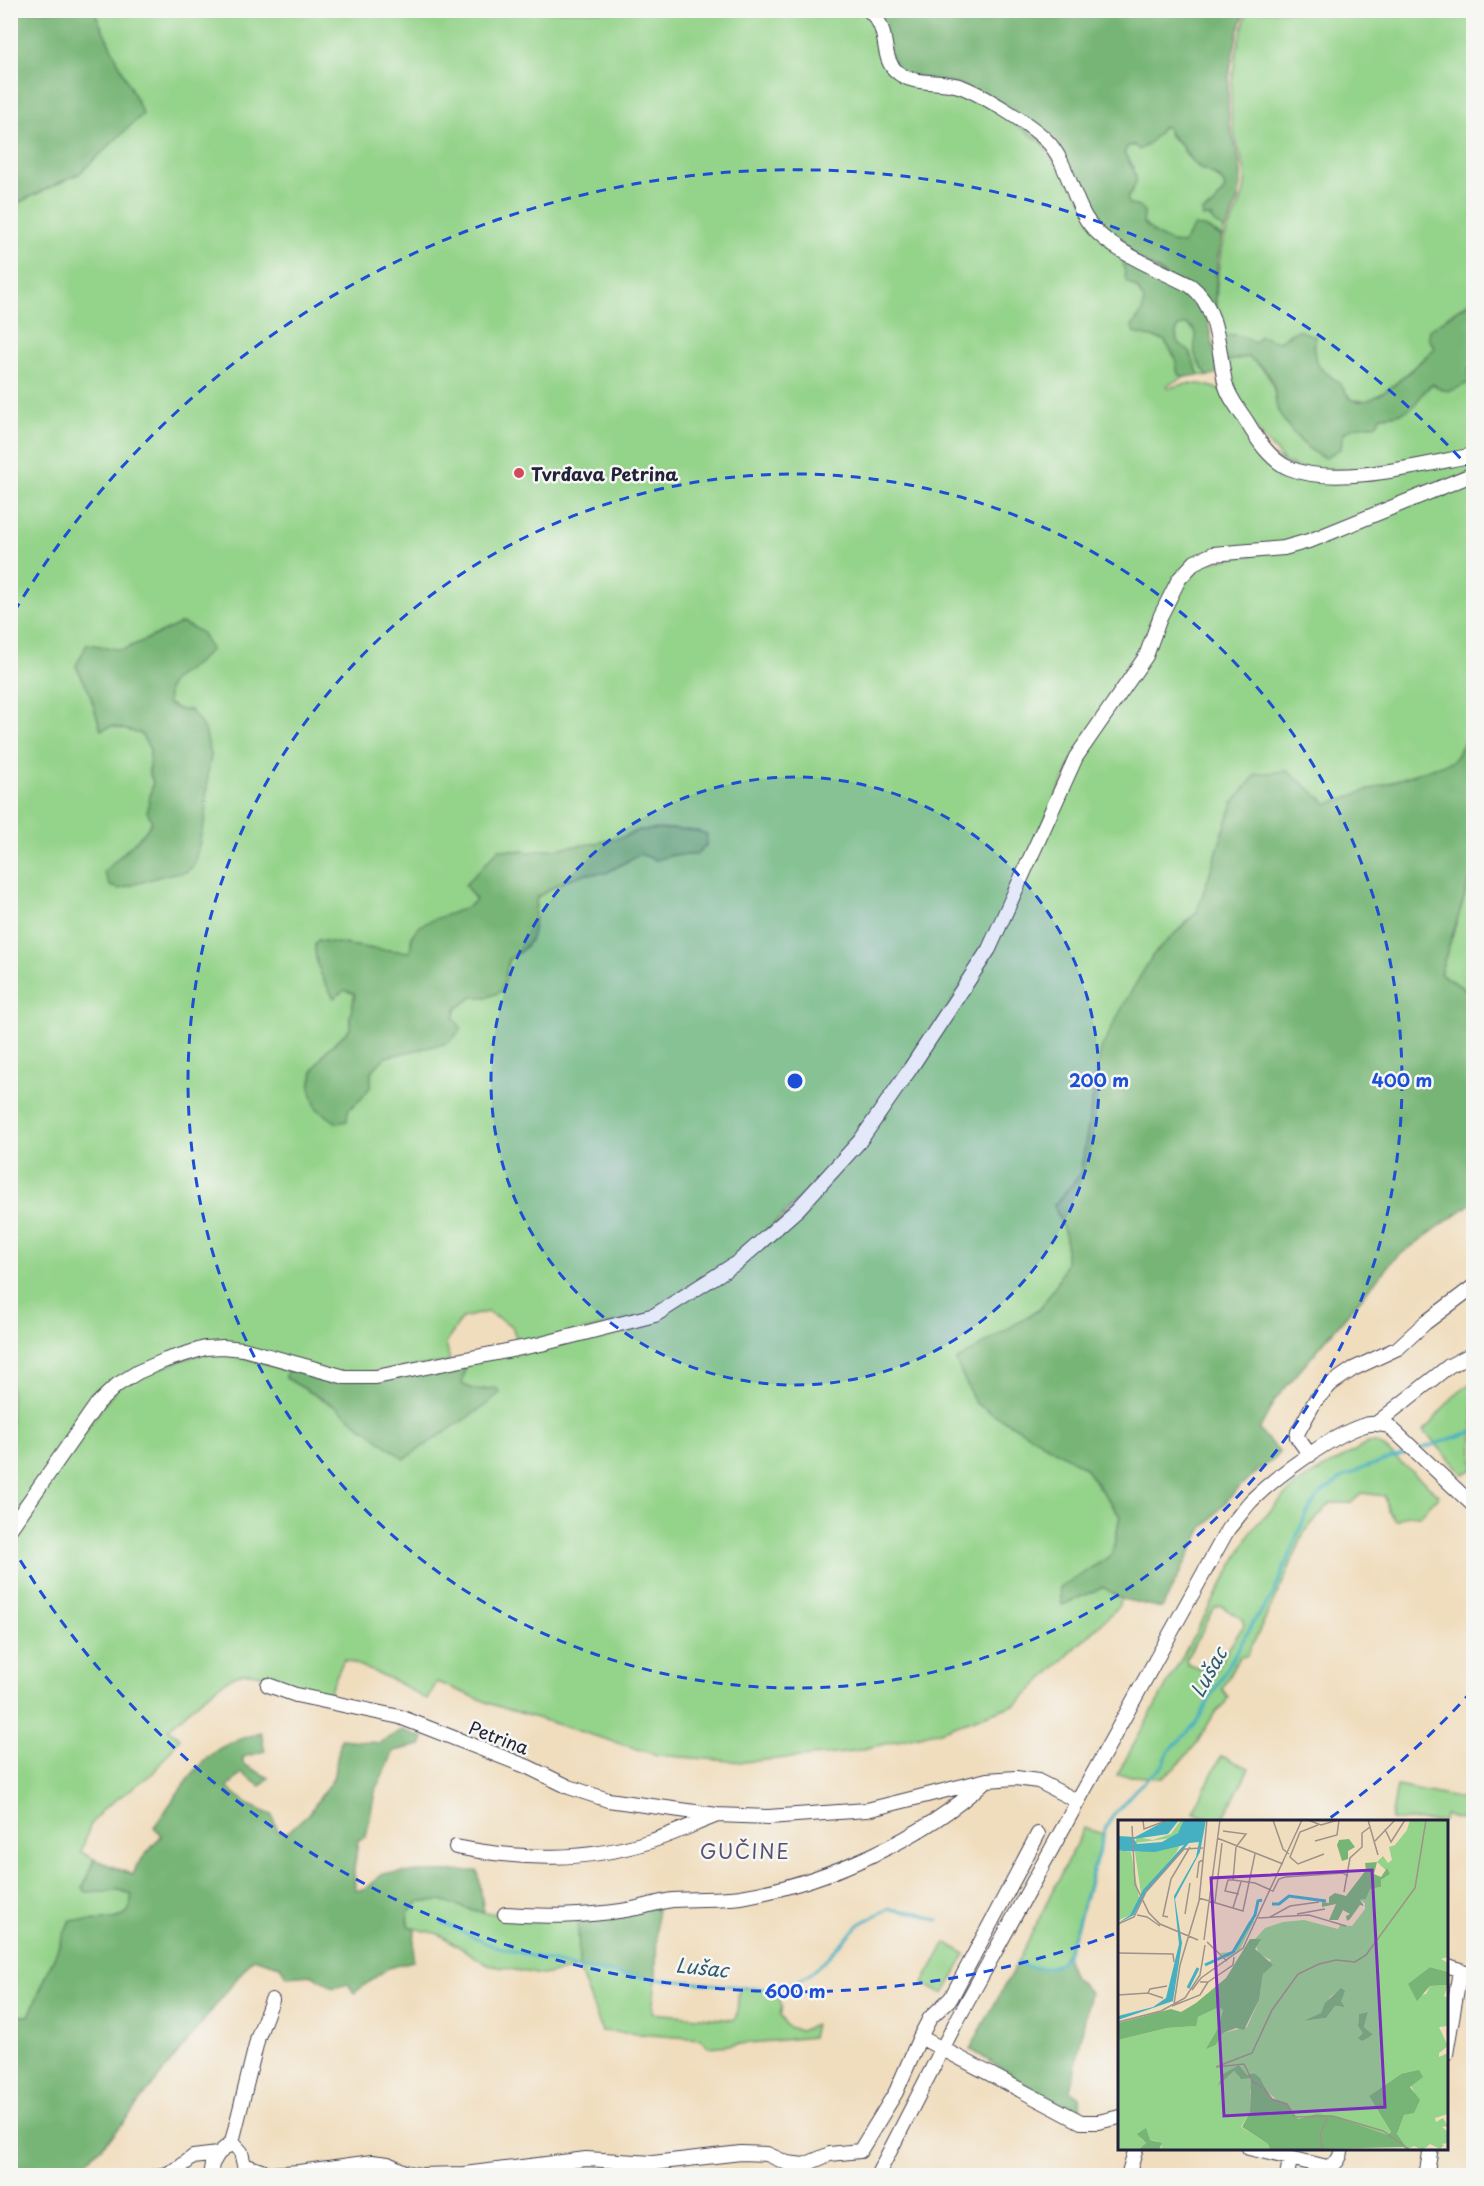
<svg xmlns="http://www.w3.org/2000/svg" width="1484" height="2186" font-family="'Playpen Sans',sans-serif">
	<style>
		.green { fill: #94d38a; stroke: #5b7a62; stroke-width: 1.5; fill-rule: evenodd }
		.forest { fill: #77b576; stroke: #4c6c58; stroke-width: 1.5 }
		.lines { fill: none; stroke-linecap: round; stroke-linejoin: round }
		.stream { stroke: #44b0c2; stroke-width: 3 }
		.minor-casing { stroke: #413e4e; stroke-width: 16 }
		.minor { stroke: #fff; stroke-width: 14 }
		.ring { fill: none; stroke: #1d4ed8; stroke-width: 3; stroke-dasharray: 10 8 }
		.poi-dot { fill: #d1495b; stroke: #f6f6f2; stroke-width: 2 }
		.labels { text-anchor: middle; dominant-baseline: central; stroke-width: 5; stroke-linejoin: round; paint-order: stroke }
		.poi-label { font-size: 18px; font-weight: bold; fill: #22223b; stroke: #f6f6f2; text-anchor: start }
		.street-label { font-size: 18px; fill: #22223b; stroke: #f6f6f2 }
		.water-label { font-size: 20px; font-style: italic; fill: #305b71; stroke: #f6f6f2 }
		.neighbourhood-label { font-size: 20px; letter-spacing: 1.5px; fill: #595173; stroke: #f6f6f2 }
		.inset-river { fill: none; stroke: #44b0c2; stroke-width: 3 }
		.inset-road { fill: none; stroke: #9e9289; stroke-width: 1.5 }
		.view { fill: #7b2cbf; fill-opacity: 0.15; stroke: #7b2cbf; stroke-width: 3 }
		.inset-edge { fill: none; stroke: #22223b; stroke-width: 3 }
		.centre { fill: #1d4ed8; stroke: #f6f6f2; stroke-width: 3 }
		.ring-label { font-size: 18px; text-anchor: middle; font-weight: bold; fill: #1d4ed8; stroke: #f6f6f2; stroke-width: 5; stroke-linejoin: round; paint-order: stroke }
	</style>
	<rect width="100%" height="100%" fill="#f6f6f2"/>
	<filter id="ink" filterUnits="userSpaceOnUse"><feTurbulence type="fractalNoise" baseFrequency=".0167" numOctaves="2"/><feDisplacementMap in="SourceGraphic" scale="12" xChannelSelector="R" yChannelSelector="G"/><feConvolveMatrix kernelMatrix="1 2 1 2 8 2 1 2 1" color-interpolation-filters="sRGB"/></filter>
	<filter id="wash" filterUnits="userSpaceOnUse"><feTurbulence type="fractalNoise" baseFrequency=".008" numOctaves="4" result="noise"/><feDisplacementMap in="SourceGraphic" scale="24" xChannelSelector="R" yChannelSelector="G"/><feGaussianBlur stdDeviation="1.35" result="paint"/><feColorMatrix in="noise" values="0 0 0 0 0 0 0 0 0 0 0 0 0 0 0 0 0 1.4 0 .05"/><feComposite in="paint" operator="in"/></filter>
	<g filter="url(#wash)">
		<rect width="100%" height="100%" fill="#f0ddbd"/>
		<path class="green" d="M94,11H868L960,88L1030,128L1125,254L1137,288L1144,300L1142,313L1132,326L1134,332L1164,340L1175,357L1178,374L1185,377L1167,385L1169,388C1187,382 1204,381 1221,391L1269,455L1314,475L1473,456V472L1311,539L1194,561L1144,655L1074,757L988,948L858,1140L737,1261L655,1314L519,1346L512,1326L487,1312L462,1318L446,1343L450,1362L345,1376L223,1346L116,1384L11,1526V206L80,173L98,22ZM182,623L173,679L167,691L168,704L181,710L211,755L208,772L206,800L194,865L186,872L168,874L119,889L104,872L145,832L152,822L148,811L153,782L149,772L150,749L141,734L112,726L101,729L89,691L76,666L87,644L123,650ZM671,829L697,831L695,855H673L656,860L640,854L606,873L585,874L566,880L537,897C531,928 541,941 509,959L502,991L488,997H473L456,1009L454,1018L403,1053L385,1057L371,1072V1086L361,1099L348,1110L313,1071L326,1051L350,1029V1017L355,994C335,986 313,967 315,944L318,940L374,949L410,952L412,935L452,914L469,908L476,900L473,894L499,849L531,852L598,843L623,837L640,830Z
			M1248,11H1473V300L1447,316L1435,348L1387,391L1368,401L1353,400L1320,369L1314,360L1315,336L1289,334L1278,342L1260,337L1254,344L1245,337L1219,340C1213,317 1217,263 1224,240C1230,222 1243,205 1245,185C1247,165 1236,147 1233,127C1227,92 1236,44 1248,11Z
			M1167,126L1170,136L1182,147L1187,156L1202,170L1208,171L1224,183L1225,189L1214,205L1202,212C1210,219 1217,224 1225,230L1222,237L1205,227L1190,232L1183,244C1167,243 1154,234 1143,223L1144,211L1142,208L1129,205L1127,198L1133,191L1134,167L1124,153L1128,146H1146L1162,127Z
			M1186,324L1196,332L1197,339L1195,344L1199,364L1208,376L1199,375L1189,351L1177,342L1176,333L1178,327Z
			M1248,357C1271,373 1273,381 1277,407L1341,440C1344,427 1363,423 1376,425L1381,416C1418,415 1409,399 1433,383L1448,391L1470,382L1469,369L1473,363V453L1366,472L1289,467L1244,415L1223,362Z
			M1473,475V728L1453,761L1328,804L1287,771L1233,803L1197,912L1153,955L1101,1049L1080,1175L1054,1205L1066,1237V1263L1057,1284L1040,1309L957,1361L975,1403L1084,1467L1120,1516L1112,1555L1062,1605L1103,1587L1122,1599L1117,1608L1017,1704L940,1731L846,1753L743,1762L657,1755L494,1705L437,1682L427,1700L395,1681L344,1659L328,1695C305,1688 270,1674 247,1673C225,1673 185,1715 168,1729L180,1738L153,1773L102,1810L90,1826L81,1852L94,1859L83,1888L119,1890L132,1894C131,1900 131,1908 127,1913C121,1922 81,1921 70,1920L29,2016H11V1531L118,1386L205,1349L288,1363L286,1378L336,1407L496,1388L475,1390L462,1384L454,1364L656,1317L739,1263L861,1142L990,950L1077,758L1123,692L1162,616L1196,564L1284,549Z
			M1473,870V994L1440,974Z
			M1473,1381V1469L1463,1474L1424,1431L1452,1398Z
			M1368,1443H1375L1382,1446L1439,1495L1420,1516L1407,1515L1396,1521L1388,1511L1385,1496L1362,1493L1351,1503H1331L1305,1531L1284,1580L1247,1656L1239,1657L1222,1689L1228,1697L1224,1705L1214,1714L1197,1743L1177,1766L1162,1778L1117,1775L1254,1527L1297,1484ZM1221,1606L1242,1619L1244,1625L1214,1671L1208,1672L1187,1664L1186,1659L1215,1608Z
			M1221,1756L1249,1768L1222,1821H1214L1193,1812Z
			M1397,1786L1473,1801V1822L1444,1815L1443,1821L1391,1820Z
			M1084,1828L1103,1834C1096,1860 1076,1951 1057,1964C1046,1972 1029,1967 1017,1963Z
			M420,1901H440L484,1913L578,1915L579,1969L656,1979L652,2013L734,2020L737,2014L739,1987L776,1990L782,2006L780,2016L786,2026L800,2031L815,2025L812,2037L708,2047L701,2039L602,2031L579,1969L542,1975L488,1965L439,1934L408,1927V1911Z
			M946,1943L966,1954L944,1994L923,1983Z"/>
		<path class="forest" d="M10,11H94L143,114L80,173L11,206Z
			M871,11H1245C1233,43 1225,85 1229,120C1230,132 1235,143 1238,155C1246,183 1238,206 1225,230L1215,223L1211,217H1203L1202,212L1214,205L1225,189C1223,173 1205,173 1195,164C1188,158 1186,151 1181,145C1175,138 1170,136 1167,127H1162C1158,136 1147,145 1139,150L1134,145L1128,146L1124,153C1134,173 1144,177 1127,198L1129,204L1141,208L1144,211L1143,223C1154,234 1167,243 1183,244L1194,226L1204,227L1222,237L1217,261L1214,321L1206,303L1100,233L1057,154L961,85L898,72Z
			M1125,254L1157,269L1204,304L1219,374L1208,376C1203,369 1197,362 1195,354C1192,340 1204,332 1186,324L1178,327L1176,333L1177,342L1189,351L1199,375L1185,377L1178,374L1175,357L1164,340L1134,333L1132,326L1142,313L1144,300L1137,288L1126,281L1123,261Z
			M1473,300L1474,363L1469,369L1470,382C1456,389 1446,396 1433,384C1423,390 1421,398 1413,406C1405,414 1392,415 1381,416L1376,425C1367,424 1350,427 1343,433L1341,448L1326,458C1309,454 1284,425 1277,408C1274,399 1276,388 1272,380C1266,369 1258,364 1248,357L1223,362L1219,340C1232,331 1242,335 1254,343L1260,336L1278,342L1297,330L1315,336C1313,364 1314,364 1337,381C1345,388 1346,395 1351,399C1373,413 1419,362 1435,348L1429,339V330Z
			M182,623L201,632L211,649C207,654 202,659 197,663C179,677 165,677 168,704L181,710H191L205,730L211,755L208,772L205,820L194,865L186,872L168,874L119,889L110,886L104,872L145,832L152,822L147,811L153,782L149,772L150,749L141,734L112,726L101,730L89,691L76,666L87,644L123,650Z
			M1473,728V870L1440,974L1473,994V1202L1394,1259L1275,1400L1259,1430L1280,1453L1237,1489L1203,1528L1162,1608L1122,1599L1103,1587L1062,1605L1059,1588L1112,1555L1120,1516L1084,1467L975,1403L956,1361L1040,1309L1057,1284L1066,1263V1237L1054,1205L1080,1175L1101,1049L1126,1000L1153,955L1197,912L1233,803L1256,774L1287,771L1328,804L1453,761Z
			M671,829L697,831L707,834L706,846L695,855H673L656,860L640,854L606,873L585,874L566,880L537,897C530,929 542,939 509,959L502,991L488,997H473L456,1009L454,1018L462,1029L448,1043L385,1057L371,1072V1086L361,1099L348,1110L347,1121L337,1123L316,1108L310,1088L313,1071L326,1051L350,1029V1017L355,994L345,990L334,998C324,983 314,962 315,944L318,940L374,949L410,952C411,947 411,942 412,937C418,916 460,917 476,900L465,885L499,849L531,852L598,843L623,837L640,830Z
			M288,1363L345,1378L454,1364L465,1369L462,1384L475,1390L496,1388L500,1393L482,1408L404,1459L336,1407L286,1378Z
			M402,1730L424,1738L421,1745L394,1751L375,1792L366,1837L358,1840L354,1870L355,1890H364L383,1873L478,1871L484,1913L440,1901H420L408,1912V1927L415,1929L413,1961L388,1968L354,1993L348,1984L334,1988L313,1975L287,1977L280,1966L253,1958L115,2133L73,2175H11V2016H29L70,1920C81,1921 121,1922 127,1913C131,1908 131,1899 132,1894L119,1890L86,1892L83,1888L94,1859L133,1875L137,1865L162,1835L154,1827C173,1801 191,1769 217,1750C230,1741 246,1737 261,1732L265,1751L243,1757V1764L269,1778L260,1786L242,1773L227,1787L249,1805L272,1815L278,1831L287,1833L310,1812L333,1779L341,1739L379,1743Z
			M657,1903L656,1979L579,1969L578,1915Z
			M1066,1957L1074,1978L1090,1992L1071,2090L1079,2097L1081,2110L1051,2100L970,2049L1017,1963C1037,1970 1049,1971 1066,1957Z"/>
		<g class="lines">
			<path class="stream" d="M1420,1449L1474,1431
				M442,1922L488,1944L579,1969L656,1979L776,1990L807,1976L825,1960L860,1924L874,1916L889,1909L919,1913L938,1921
				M1017,1963L1030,1967L1043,1968L1055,1966L1066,1957L1075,1932L1106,1827L1113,1815L1136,1789L1164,1764L1168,1752L1195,1725L1252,1624L1273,1595L1306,1514L1319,1495L1342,1478L1363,1468L1411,1452"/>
		</g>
	</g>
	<g filter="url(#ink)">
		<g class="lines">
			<defs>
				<path id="minor" d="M869,10C872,14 876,17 878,21C888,36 882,59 896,71C913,87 941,79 962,87C983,95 1030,124 1046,140C1065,158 1072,194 1085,217C1103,249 1159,269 1191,286C1219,308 1218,350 1225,382C1228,397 1239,409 1247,422C1257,439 1270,460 1289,468C1336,488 1424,464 1474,455
					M1377,1423L1449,1366L1474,1353
					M1310,1455L1297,1437L1298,1432L1315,1401L1331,1384L1353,1369L1398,1348L1425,1323L1474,1286
					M10,1529L97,1404L117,1385L138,1372L166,1360L205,1348L223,1347L243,1349L345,1377H376L541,1344L655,1315L738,1262L798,1209L860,1141L910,1069L989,949L1076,757L1146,656L1161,615L1179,579L1195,562L1213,554L1284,548L1312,540L1474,474
					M268,1685L296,1695L400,1717L528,1767L569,1787L608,1800L717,1815L768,1817L867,1810L987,1780L1016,1778L1038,1781L1077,1801
					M456,1847C522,1860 586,1862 651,1841C673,1834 694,1824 715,1816
					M505,1914C529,1915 554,1917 578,1915C598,1914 618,1912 637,1908C649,1906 661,1901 673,1900C695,1898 719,1900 741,1897C824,1883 924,1839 985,1781
					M1446,1965L1474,1975
					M920,2037L930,2018L951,1998L1038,1834
					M1446,2054L1460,1971
					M232,2142L241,2152L244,2165L270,2174L299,2172L372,2162L388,2164L405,2172L421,2175L464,2174L586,2159L653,2163L741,2153L767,2154L787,2163L804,2165L830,2154L860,2151L896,2092L920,2037L1081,2122H1098L1120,2117
					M1249,2148L1327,2167C1337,2164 1340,2159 1342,2148
					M156,2176L167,2174L179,2168L193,2157L218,2154
					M210,2176L212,2164L218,2154L232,2142L258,2037L272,2000
					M877,2176L955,2024L1228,1529C1236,1520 1243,1510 1251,1501C1275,1477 1331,1436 1362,1426C1371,1422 1379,1424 1389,1426L1474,1506
					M1128,2176L1136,2148
					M1287,2176L1290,2159
					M1426,2176L1431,2148"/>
			</defs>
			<use href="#minor" class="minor-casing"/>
			<use href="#minor" class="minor"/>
		</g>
	</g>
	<circle cx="795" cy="1081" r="304" fill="#1d4ed8" fill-opacity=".12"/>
	<g class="ring">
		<circle cx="795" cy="1081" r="304"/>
		<circle cx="795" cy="1081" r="607"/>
		<path d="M1472 1691A911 911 0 0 1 1330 1818M1114 1934A911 911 0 0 1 14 1550M14 612A911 911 0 0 1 1472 471"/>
	</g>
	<circle class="poi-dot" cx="519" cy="473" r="6"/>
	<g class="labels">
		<g class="poi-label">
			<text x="531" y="473">Tvrđava Petrina</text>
		</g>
		<g class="street-label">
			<text transform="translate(499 1737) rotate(21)">Petrina</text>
		</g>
		<g class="water-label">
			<text transform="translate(1208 1672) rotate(-61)">Lušac</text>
			<text transform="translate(702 1967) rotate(6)">Lušac</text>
		</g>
		<g class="neighbourhood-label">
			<text x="745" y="1851">GUČINE</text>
		</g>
	</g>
	<g transform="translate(1118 1820)">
		<rect width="330" height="330" fill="#f0ddbd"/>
		<path d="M63,0H66L65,8L54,18L17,23L19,17L35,20L53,14ZM292,0H330V137L323,139L330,143V152L312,147L291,164L298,176L308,174L312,166L330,165L326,176L330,178V206L321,207L330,226L321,233V237L330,233V294L317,298L318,302L325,298L330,306L324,307L330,312V323L323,324L326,325L322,329L312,324L305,330L296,326L287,330L279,314L286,295L293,293L297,274L288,256L283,254L251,276L273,312L271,315L198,294L180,299L143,266L136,252V259L134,253L129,256L122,246L105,254L99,267L116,251L122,258L133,257V268L141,269L144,277L140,280L132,269V292L123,307L150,324L152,330H41L44,326L38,321L22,318L28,323L20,330H0V220L49,208L77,206L80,197L101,187L105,190L100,208L89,228L98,225L105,213L129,207L141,180L145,154L153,140L141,134L136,120L147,108L165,102L186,100L220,109L222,105L234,106L247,89V83L242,80L248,79L252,69L263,67V60L272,54L259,42L265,36L270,43L274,40L271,27L277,25L289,10ZM223,169V181L227,187L217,186L208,198L185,201L204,193L212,177ZM250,192L246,207L255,216L250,217L240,206L241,194ZM62,25L58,33L23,74L17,32ZM0,30L13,32L21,78L12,95L1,100ZM131,101H136L122,129L109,138L102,133L114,132Z" fill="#94d38a" fill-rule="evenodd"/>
		<path d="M231,19L237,27L230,31V39L224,41L219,25L221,20ZM259,42L256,54L263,57L269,48L272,54L263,60V67L252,69L248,79L242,80L246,86L242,85L232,99L229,101L228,96L232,94L225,90L220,100H211L218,84L204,87V82L211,83V77L217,73L228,76L248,50L247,43ZM132,119H143L137,129L155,145L145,154L141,180L126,210L118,208L105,213L98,225L88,229L100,208L105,190L101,187L80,197L78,206L49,208L0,220V203L53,189L63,192L78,183L108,158ZM312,147L330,152V165L312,166L299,181L290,164ZM223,168L227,171L223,181L227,187L217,186L208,198L185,201L203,193L207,183ZM250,192L246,207L255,215L244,221L240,218L245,213L240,206L241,194ZM121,245L129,255L136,253L142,258L152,278L168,284L180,299L198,294L215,296L270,315L273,312L251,276L283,254L301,250L305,257L292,267L302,280L296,293L286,295L279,314L288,327L152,330L150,324L124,307L132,292L133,258L123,259L116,251L99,267L105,254ZM28,308L32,320L44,323L41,330H20L28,323L19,314Z" fill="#77b576"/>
		<path d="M61,0L50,14L16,19L19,24L44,22L60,13L66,0H88L82,32L57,79L64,123L55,181L0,200V196L35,187L48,178L61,124L56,76L78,37L81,22L71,23L28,72L16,95L0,103L12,95L25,70L66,25L37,32L5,31L0,30V16L17,17L45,2Z" fill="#44b0c2"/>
		<path class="inset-river" d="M154,84H161L171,76L208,81M87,145L115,132L137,95L140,81L144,80M70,168L80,148"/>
		<path class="inset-road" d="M25,0L26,9L50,0M155,0L165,29L171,34M190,0L203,5L220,0M250,0L260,35M200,5L182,12L172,37L180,44L206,34M14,6L17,64L31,93L42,104L80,120M267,9L273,22L287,0M105,11L128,14L118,27M99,18L165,44M197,21L219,15L221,0M257,21L277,0M79,58L81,42L85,40M115,60L137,63L155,71L161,59L167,57L225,53L230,56M115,60L118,27M115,60H110L107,71L121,74M226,72L232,38L244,27V13L252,7M81,78L125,91L137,34M97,82L104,23M115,88L123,62M67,94L72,63M179,94L207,89M19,95L29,97L42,106M50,97L45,96L53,59L72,27M152,97L172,86L201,82M140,98L191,95L228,106M0,104L16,97L28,72L66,29L85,28M86,120L102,0M89,122L109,141M0,133L55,134L56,142M90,162L115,145L116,137M74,170L83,158L125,128L184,0M30,173L32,169L49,166M0,175L30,173L45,178M56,184L62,145L81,81L89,0M54,186L82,175L90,162H82M0,202L43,191L67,178L82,155L87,125M205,330L202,315L209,298M292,330L265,311L215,296L177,297L169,284L154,279L146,268L135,262L126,244L98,247L134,233L154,190L180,154L201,144L218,140L237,142L248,135L297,68L308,0"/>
		<path class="view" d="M254,50L267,287L106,296L93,58Z"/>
		<rect width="330" height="330" class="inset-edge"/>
	</g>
	<circle cx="795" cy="1081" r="9" class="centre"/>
	<g class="ring-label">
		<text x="1099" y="1087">200 m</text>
		<text x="1402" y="1087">400 m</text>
		<text x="795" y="1998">600 m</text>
	</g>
	<rect width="1484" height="2186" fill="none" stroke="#f6f6f2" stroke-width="36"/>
</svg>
